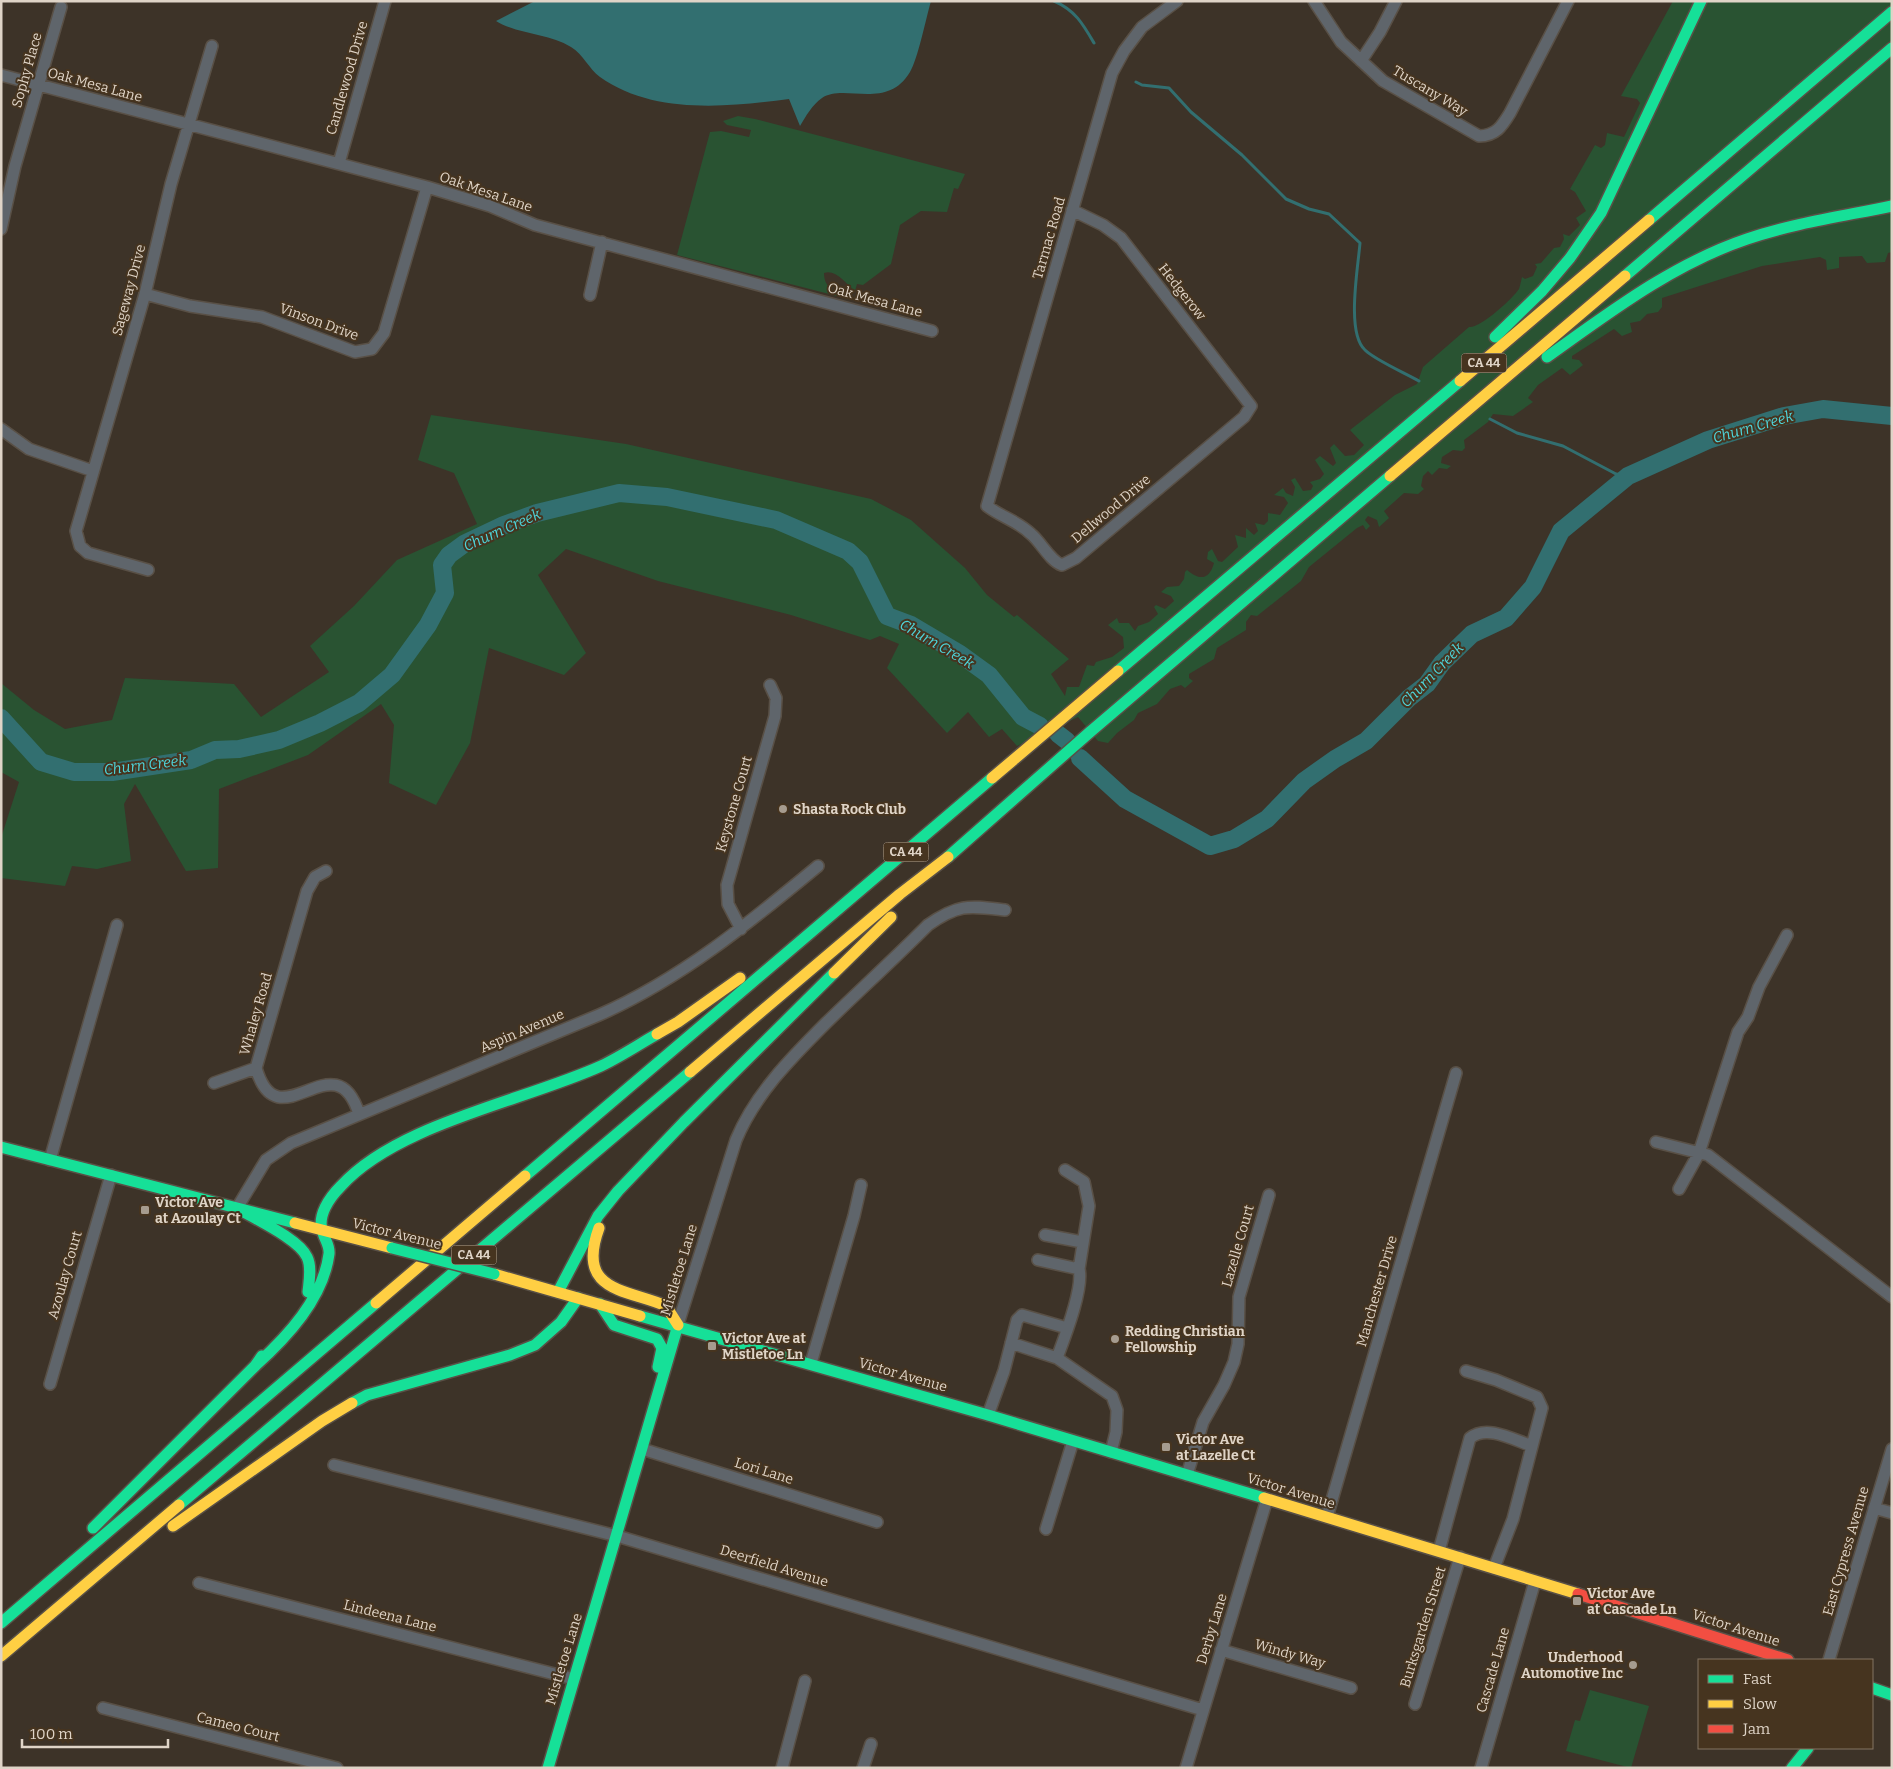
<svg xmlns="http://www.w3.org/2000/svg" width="1893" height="1769" font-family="Bitter,serif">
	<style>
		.green { fill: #295332 }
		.water { fill: #326f70 }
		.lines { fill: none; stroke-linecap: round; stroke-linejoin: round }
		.stream { stroke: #326f70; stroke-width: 3 }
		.river { stroke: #326f70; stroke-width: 18 }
		.street-casing { stroke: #595046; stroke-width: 14 }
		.fast-casing { stroke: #595046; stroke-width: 14 }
		.slow-casing { stroke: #595046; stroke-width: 14 }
		.jam-casing { stroke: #595046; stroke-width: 14 }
		.street { stroke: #5f656b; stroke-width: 11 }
		.fast { stroke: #16e098; stroke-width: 11 }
		.slow { stroke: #ffcf43; stroke-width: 11 }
		.jam { stroke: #f24e42; stroke-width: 11 }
		.fast-bridge-casing { stroke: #595046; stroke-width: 14; stroke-linecap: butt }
		.fast-bridge { stroke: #16e098; stroke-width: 11 }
		.poi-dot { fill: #a69c8f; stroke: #46341f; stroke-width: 2 }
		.labels { text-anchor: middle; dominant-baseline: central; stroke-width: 4; stroke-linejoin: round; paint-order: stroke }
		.shield { fill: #46341f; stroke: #b1a495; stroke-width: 1 }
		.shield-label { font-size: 12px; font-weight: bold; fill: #dfd4c7 }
		.street-label { font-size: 14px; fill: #dfd4c7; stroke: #46341f }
		.poi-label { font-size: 14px; font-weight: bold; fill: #dfd4c7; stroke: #46341f; text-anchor: start }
		.water-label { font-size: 15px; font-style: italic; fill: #4ed4da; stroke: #46341f }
	</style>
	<rect width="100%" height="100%" fill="#3d3328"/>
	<path class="green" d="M1673,1H1892V252L1888,253L1885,262L1867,263L1862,256L1839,257V268L1827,270L1826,260L1820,257L1762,266L1662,298V307L1658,312L1647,314L1640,321L1630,323L1632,332L1622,336L1614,329L1572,356V359L1579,360L1583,365L1570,375L1562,368L1538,385L1528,398L1533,402L1513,416L1493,414L1488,422L1464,440L1465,448L1462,451L1453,450L1442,457L1441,463L1451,466L1447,469L1439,468L1432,475L1428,471L1423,476L1421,486L1424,489L1418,494L1404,493L1384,511L1389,518L1379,527L1377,520L1368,516L1365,520L1370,526L1366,530L1363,525L1357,528L1309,567L1301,581L1257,616L1251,615L1246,622V630L1217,648L1214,659L1189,674V678L1193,681L1185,688L1181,685L1170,689L1157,704L1138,713L1134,720L1117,733L1108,743L1098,741L1078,717L1017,746L1002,729L989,737L968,712L947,733L887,668L899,644L880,636L870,640L791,615L658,581L566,549L538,575L586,653L564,675L489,648L470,743L436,805L389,783L394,725L381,704L308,755L219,789L218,868L186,871L135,784L124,804L131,861L97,869L72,866L65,886L1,878V838L19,782L1,772V683L34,710L65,729L112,720L125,678L234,684L261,717L329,672L310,646L354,606L397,560L477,524L454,473L418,460L431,415L626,444L871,499L911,520L965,568L987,595L1014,617L1017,615L1069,659L1051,674L1065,696L1067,687H1079L1087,665L1094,666L1096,662L1112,657L1124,648L1123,637L1108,625L1117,618L1119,623H1129L1135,631L1138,626L1149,622L1158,614L1154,607L1156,605L1165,609L1174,601L1171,596L1161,592L1167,587L1179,586L1184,579L1185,572L1187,570C1199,580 1209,581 1214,563L1207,559L1208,552L1212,549L1218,561L1222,562L1238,547L1235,535L1246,538V528L1254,535L1258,531L1255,523L1264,525L1268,521V513L1280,515L1288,503L1284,497L1274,495L1283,488L1286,493L1293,496L1295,487L1291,480L1295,478L1303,491L1311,490L1313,486L1310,482L1320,479L1324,474L1315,460L1320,456L1333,466L1336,463L1330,448L1334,444L1345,456L1354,455L1364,445L1350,430L1395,395L1417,384L1423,367L1469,327C1480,329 1513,298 1519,289C1520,286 1521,281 1522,277L1525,279L1533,276L1537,267L1535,264L1541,263L1554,248L1560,247L1564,239L1563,234L1569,236L1580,225L1576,218L1586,211L1575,192L1570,189L1595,145L1601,148L1605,145L1607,133L1624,137L1640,103L1637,99L1621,96Z
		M738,116L755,119L965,174L958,189L954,188L947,212L921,211L900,225L891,264L863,285L857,284L855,291C846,284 836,269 824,273C824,285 830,287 837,296L677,255L710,132L721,131L749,137L751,130L727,125L723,121Z
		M1590,1690L1649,1706L1631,1768L1566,1751L1575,1720L1580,1721Z"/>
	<path class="water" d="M535,1H931C926,18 918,59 910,72C887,111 844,83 822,98C812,105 806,116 800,126L789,99C729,107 653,115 600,77C589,69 583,54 571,47C548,33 519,35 496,21Z"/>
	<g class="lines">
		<path class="stream" d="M1054,1C1075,10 1083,24 1094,43
			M1136,82L1142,85L1169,88L1191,112L1242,155L1286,199L1309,209L1329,214L1360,243C1358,268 1346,333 1365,350C1375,360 1405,373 1419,381
			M1490,419L1517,433L1563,446L1616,474L1628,476"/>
		<path class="river" d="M1,718L41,762L74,772H112L191,760L215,750L239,749L279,740L320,723L359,703L392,675L428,625L445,593L442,565L449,555L464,544L504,525L537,513L619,493L667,497L776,520L848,551L860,562L887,616L911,625L960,654L989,675L1023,717L1040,726
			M1058,734L1067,741
			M1080,758L1125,799L1210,846L1234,839L1267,819L1304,781L1335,759L1366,741L1409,698L1427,684L1442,663L1472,634L1506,618L1533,587L1561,531L1628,476L1708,440L1784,416L1823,409L1892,416"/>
		<defs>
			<path id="street" d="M1314,1L1341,42L1383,81L1479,136C1496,136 1502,126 1510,113L1568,1
				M1361,61L1380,32L1396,1
				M1,75L427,187L490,206L535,225L932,331
				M339,163L385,1
				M1072,210L1103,225L1121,238L1251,406L1244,417L1076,558L1062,565C1050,561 1041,542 1031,534C1018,521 1001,517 987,506L1112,73L1124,51L1142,27L1177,1
				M1,229L15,166L61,7
				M145,294L190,306L262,317L355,352L372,349L384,333L427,187
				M590,295L602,242
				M1,429L29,449L93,471
				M148,570L88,553L80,546L76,531L145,294L171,184L212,46
				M326,871L315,877L307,891L256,1068C278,1145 335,1037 359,1114
				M741,929L728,904L727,885L775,716L776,698L770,685
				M214,1083L256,1068
				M1656,1142L1708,1155L1892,1297
				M50,1160L117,925
				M1679,1189L1699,1153L1738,1032L1748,1017L1759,987L1787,935
				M237,1208L266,1160L291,1143L599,1015C681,979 749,923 818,866
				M1045,1235L1082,1242
				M1038,1260L1079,1269
				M678,1324L736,1140C755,1094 791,1058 826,1023C860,990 895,958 928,925C959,903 970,906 1005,910
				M1011,1343L1057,1358L1112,1396L1117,1410L1116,1432L1111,1452
				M1057,1358C1064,1339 1084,1288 1079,1269L1089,1206L1084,1182L1065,1170
				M811,1363L854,1216L861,1185
				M1466,1371L1496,1380L1537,1397L1542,1408L1513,1519L1494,1568
				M50,1384L111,1175
				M988,1415L1004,1371L1017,1320L1022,1315L1067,1328
				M642,1449L877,1522
				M334,1465L617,1536L1203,1710
				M1187,1475L1203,1422L1224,1385L1234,1362L1238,1344L1239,1297L1269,1195
				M1874,1508L1892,1513
				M1327,1517L1456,1073
				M1046,1529L1073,1441
				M1439,1551L1470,1438C1487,1424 1514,1440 1532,1446
				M199,1583L574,1679
				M1221,1650L1351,1688
				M1829,1660L1892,1449
				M1415,1704L1460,1557
				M103,1708L337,1768
				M782,1768L805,1681
				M863,1768L871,1744
				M1186,1768L1267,1499
				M1481,1768L1535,1581"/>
			<path id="fast" d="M1649,220L1892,12
				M1625,276L1892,48
				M1495,337L1542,291L1570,258L1601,213L1701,1
				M1547,357C1610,312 1673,264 1747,239C1794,223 1844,216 1892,206
				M1118,671L1460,381
				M948,857L1090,732L1390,476
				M1,1147L295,1223
				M525,1176L992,778
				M237,1208C255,1219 299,1239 307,1257C312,1267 309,1281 308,1292
				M558,1292L598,1216L618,1191L684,1122L834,973
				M600,1304L614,1325L657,1339L662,1348L658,1367
				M640,1316L988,1415L1264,1498
				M255,1366C287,1337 323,1299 329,1254C330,1246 325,1240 323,1233C316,1216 330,1197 341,1186C397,1124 524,1101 601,1066C620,1057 638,1045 657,1034
				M352,1403L367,1395L510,1355L535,1345L561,1322L578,1298
				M179,1505L690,1072
				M93,1528L255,1366L262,1356
				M1,1623L376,1303
				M1872,1688L1892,1695
				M548,1768L678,1325
				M1792,1768L1808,1748"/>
			<path id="slow" d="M1460,381L1649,220
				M1390,476L1625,276
				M992,778L1118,671
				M834,973L891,917
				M657,1034L678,1022L740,978
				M690,1072L900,894L948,857
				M295,1223L392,1248
				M599,1228C575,1293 628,1289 666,1306L678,1325
				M494,1274L640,1316
				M376,1303L525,1176
				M1264,1498L1578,1594
				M173,1526L322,1421L352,1403
				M1,1656L179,1505"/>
			<path id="jam" d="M1578,1594L1788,1660"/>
		</defs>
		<use href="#street" class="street-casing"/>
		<use href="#fast" class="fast-casing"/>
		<use href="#slow" class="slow-casing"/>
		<use href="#jam" class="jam-casing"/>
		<use href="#street" class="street"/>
		<use href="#fast" class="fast"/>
		<use href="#slow" class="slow"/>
		<use href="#jam" class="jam"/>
		<defs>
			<path id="fast-bridge" d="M392,1248L494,1274"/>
		</defs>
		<use href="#fast-bridge" class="fast-bridge-casing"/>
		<use href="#fast-bridge" class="fast-bridge"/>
	</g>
	<g class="poi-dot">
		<circle cx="783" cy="809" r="5"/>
		<rect x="140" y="1205" width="10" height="10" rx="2.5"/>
		<circle cx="1115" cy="1339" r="5"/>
		<rect x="707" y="1341" width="10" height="10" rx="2.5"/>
		<rect x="1161" y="1442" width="10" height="10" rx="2.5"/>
		<rect x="1572" y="1596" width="10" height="10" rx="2.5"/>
		<circle cx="1633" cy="1665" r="5"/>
	</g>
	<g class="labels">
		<g class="shield">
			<rect x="1461.5" y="353.5" width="45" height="19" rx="4"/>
			<rect x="883.5" y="842.5" width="45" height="19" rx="4"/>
			<rect x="451.5" y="1245.5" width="45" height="19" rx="4"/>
		</g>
		<g class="shield-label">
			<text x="1484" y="363">CA 44</text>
			<text x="906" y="852">CA 44</text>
			<text x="474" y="1255">CA 44</text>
		</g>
		<g class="street-label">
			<text transform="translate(27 70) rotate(-74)">Sophy Place</text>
			<text transform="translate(347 78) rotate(-74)">Candlewood Drive</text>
			<text transform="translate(95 85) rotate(15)">Oak Mesa Lane</text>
			<text transform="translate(1430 91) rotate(31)">Tuscany Way</text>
			<text transform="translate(486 192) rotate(19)">Oak Mesa Lane</text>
			<text transform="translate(1049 238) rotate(-74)">Tarmac Road</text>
			<text transform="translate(129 290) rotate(-75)">Sageway Drive</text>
			<text transform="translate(1182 292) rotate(52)">Hedgerow</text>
			<text transform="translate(875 300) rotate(15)">Oak Mesa Lane</text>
			<text transform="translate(319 322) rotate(20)">Vinson Drive</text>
			<text transform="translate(1111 509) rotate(-40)">Dellwood Drive</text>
			<text transform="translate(734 804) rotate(-74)">Keystone Court</text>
			<text transform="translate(256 1014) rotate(-74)">Whaley Road</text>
			<text transform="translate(522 1031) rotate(-23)">Aspin Avenue</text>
			<text transform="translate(397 1234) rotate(14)">Victor Avenue</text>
			<text transform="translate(1238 1246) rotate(-74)">Lazelle Court</text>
			<text transform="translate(679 1270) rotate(-73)">Mistletoe Lane</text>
			<text transform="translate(65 1275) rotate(-74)">Azoulay Court</text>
			<text transform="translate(1377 1291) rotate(-74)">Manchester Drive</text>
			<text transform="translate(903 1375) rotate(16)">Victor Avenue</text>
			<text transform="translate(764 1471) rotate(17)">Lori Lane</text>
			<text transform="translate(1291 1491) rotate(17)">Victor Avenue</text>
			<text transform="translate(1846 1551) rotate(-74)">East Cypress Avenue</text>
			<text transform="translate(774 1566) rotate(17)">Deerfield Avenue</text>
			<text transform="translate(390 1616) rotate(14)">Lindeena Lane</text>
			<text transform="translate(1423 1627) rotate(-73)">Burksgarden Street</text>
			<text transform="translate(1736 1628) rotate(18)">Victor Avenue</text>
			<text transform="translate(1212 1629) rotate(-73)">Derby Lane</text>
			<text transform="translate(1290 1654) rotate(16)">Windy Way</text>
			<text transform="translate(564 1659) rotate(-73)">Mistletoe Lane</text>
			<text transform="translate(1493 1670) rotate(-74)">Cascade Lane</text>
			<text transform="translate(238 1727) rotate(14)">Cameo Court</text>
		</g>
		<g class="poi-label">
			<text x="793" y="809">Shasta Rock Club</text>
			<text x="155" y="1202">Victor Ave<tspan x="155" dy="16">at Azoulay Ct</tspan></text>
			<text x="1125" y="1331">Redding Christian<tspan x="1125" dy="16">Fellowship</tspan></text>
			<text x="722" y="1338">Victor Ave at<tspan x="722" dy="16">Mistletoe Ln</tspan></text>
			<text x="1176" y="1439">Victor Ave<tspan x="1176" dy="16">at Lazelle Ct</tspan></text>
			<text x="1587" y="1593">Victor Ave<tspan x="1587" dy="16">at Cascade Ln</tspan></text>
			<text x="1623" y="1657" text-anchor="end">Underhood<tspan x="1623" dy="16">Automotive Inc</tspan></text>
		</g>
		<g class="water-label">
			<text transform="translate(1753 427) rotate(-16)">Churn Creek</text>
			<text transform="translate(502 530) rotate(-24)">Churn Creek</text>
			<text transform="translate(937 644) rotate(30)">Churn Creek</text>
			<text transform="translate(1432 675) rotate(-46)">Churn Creek</text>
			<text transform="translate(145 765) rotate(-7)">Churn Creek</text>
		</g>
	</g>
	<rect width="1893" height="1769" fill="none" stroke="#dfd4c7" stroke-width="5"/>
	<rect x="1698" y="1659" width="175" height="90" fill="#46341f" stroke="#837462"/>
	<rect x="1708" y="1675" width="25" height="8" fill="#16e098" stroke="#837462"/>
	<text x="1743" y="1684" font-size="15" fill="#dfd4c7">Fast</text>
	<rect x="1708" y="1700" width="25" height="8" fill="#ffcf43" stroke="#837462"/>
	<text x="1743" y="1709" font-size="15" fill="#dfd4c7">Slow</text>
	<rect x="1708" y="1725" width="25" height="8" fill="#f24e42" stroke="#837462"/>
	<text x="1743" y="1734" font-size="15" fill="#dfd4c7">Jam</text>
	<path d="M22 1739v8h146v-8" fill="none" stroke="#dfd4c7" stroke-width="2.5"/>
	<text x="30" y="1739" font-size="15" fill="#dfd4c7" stroke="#46341f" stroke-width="4" paint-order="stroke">100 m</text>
</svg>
